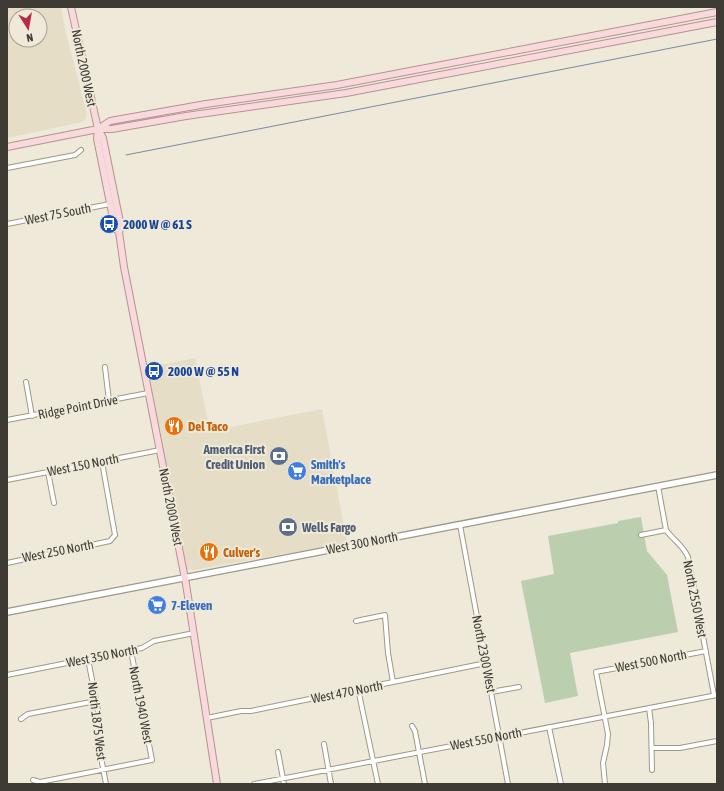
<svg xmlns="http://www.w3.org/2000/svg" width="724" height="791" font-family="'Asap Condensed',sans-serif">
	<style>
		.built { fill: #e5ddc6; fill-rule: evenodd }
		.green { fill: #bbcfaf }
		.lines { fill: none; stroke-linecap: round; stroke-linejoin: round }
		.stream { stroke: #778ca3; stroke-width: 1 }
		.minor-casing { stroke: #9d9888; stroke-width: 6 }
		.secondary-casing { stroke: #9d9888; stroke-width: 8 }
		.primary-casing { stroke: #b59292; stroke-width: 8 }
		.minor { stroke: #fff; stroke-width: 4 }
		.secondary { stroke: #fff; stroke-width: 5.5 }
		.primary { stroke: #f9dadc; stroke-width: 6 }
		.labels { text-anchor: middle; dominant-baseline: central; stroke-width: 4; stroke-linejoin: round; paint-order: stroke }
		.street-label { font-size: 13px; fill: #3d3b34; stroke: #efe9d9 }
		.transit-label { font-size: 13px; font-weight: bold; fill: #164399; stroke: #efe9d9; text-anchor: start }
		.food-label { font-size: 13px; font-weight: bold; fill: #c56008; stroke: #efe9d9; text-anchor: start }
		.service-label { font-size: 13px; font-weight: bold; fill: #4e5e75; stroke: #efe9d9; text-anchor: end }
		.shop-label { font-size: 13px; font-weight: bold; fill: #366cbe; stroke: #efe9d9; text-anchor: start }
	</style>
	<rect width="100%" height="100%" fill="#efe9d9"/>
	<path class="built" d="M7,7H61L65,29L87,114L86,118L83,122L7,138ZM16,16H40V40H16Z
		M195,358L210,431L322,409L347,543L193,570L186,569L146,368Z"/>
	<path class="green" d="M641,517L647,551L667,575L678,632L570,653L578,696L545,703L521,581L554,574L548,536L618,523V521Z"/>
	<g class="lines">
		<path class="stream" d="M126,155L717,39"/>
		<defs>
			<path id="minor" d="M7,168L75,155L81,150
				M7,224L110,204
				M105,367L109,401
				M26,382L32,416
				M7,420L148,393
				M48,472L54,503
				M7,480L160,450
				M658,486L666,530C673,540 683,545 688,557L714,695
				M460,525L508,784
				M641,535L666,530
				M7,563L110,541L115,535L102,462
				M356,621L385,615L388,653L393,682
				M88,659L100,721L98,741L106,784
				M7,675L142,648L154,641L194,633
				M358,689L378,784
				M491,692L519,687
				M649,708L651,723L652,770
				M207,718L241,711H251L486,663
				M21,719L28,714L96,701
				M412,726L415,731L425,784
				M549,727L561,784
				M324,744L331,784
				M652,748H680L717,741
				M278,752L284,784
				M33,780L40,782L152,760L131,651
				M254,784L717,695
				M605,784L603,763L607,745L608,734L596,672L706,651"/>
			<path id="secondary" d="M7,612L717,475"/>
			<path id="primary" d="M71,7L98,129L97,139L115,228L119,232
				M98,129L103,138L121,227L119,232L124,267L186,584L217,784
				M98,129L110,121L206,104L337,85L717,12
				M7,147L98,129H112L186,116L346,93L717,22"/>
		</defs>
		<use href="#minor" class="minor-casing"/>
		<use href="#secondary" class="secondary-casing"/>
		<use href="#primary" class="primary-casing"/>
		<use href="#minor" class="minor"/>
		<use href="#secondary" class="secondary"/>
		<use href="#primary" class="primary"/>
	</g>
	<defs>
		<symbol id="bus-disc" viewBox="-11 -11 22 22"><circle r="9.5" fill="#1a4fb4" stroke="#efe9d9"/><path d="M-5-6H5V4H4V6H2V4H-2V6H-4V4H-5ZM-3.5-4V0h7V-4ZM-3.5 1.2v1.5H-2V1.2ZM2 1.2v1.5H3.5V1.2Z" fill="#fff"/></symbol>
		<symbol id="restaurant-disc" viewBox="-11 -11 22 22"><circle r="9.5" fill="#e8710a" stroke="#efe9d9"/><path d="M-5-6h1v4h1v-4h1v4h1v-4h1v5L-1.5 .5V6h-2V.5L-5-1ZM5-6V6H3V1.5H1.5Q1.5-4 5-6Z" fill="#fff"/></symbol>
		<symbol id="bank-disc" viewBox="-11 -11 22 22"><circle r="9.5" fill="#5c6f8a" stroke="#efe9d9"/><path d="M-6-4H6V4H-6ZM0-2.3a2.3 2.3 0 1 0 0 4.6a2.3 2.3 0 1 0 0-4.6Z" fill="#fff"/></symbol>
		<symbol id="supermarket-disc" viewBox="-11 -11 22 22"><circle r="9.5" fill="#3f7fe0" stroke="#efe9d9"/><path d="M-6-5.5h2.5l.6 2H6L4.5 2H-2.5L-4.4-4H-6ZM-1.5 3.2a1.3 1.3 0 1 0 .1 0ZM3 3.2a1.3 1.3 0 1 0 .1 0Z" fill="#fff"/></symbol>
	</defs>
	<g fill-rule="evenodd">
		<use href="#bus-disc" x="98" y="213" width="22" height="22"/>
		<use href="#bus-disc" x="143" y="360" width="22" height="22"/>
		<use href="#restaurant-disc" x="163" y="415" width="22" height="22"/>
		<use href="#bank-disc" x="268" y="445" width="22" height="22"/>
		<use href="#supermarket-disc" x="286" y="460" width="22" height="22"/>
		<use href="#bank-disc" x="277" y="516" width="22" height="22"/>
		<use href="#restaurant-disc" x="198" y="541" width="22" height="22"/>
		<use href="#supermarket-disc" x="146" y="594" width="22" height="22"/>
	</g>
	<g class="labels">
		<g class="street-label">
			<text transform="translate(84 68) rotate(78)">North 2000 West</text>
			<text transform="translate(58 214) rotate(-11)">West 75 South</text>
			<text transform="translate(78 407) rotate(-11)">Ridge Point Drive</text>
			<text transform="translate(83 465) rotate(-11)">West 150 North</text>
			<text transform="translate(171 507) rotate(79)">North 2000 West</text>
			<text transform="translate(362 543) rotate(-11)">West 300 North</text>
			<text transform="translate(58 551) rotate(-11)">West 250 North</text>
			<text transform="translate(695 599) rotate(79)">North 2550 West</text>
			<text transform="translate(484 654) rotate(79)">North 2300 West</text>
			<text transform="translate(102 656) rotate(-11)">West 350 North</text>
			<text transform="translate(651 661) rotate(-11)">West 500 North</text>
			<text transform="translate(347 692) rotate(-11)">West 470 North</text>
			<text transform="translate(141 705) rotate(79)">North 1940 West</text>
			<text transform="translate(97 721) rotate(83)">North 1875 West</text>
			<text transform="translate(486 739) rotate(-11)">West 550 North</text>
		</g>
		<g class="transit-label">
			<text x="123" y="224">2000 W @ 61 S</text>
			<text x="168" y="371">2000 W @ 55 N</text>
		</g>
		<g class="food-label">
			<text x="188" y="426">Del Taco</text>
			<text x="223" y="552">Culver's</text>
		</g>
		<g class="service-label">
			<text x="265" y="449">America First<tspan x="265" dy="15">Credit Union</tspan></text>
			<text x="302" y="527" text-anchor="start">Wells Fargo</text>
		</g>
		<g class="shop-label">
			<text x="311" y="464">Smith's<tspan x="311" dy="15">Marketplace</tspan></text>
			<text x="171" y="605">7-Eleven</text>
		</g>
	</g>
	<rect width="724" height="791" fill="none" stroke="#3d3b34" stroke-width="16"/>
	<g transform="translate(28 28) rotate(169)"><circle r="19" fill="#efe9d9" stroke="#a8a397"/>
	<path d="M0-3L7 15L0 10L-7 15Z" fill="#ba2947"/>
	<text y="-6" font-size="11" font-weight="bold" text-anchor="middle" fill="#3d3b34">N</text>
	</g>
</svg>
